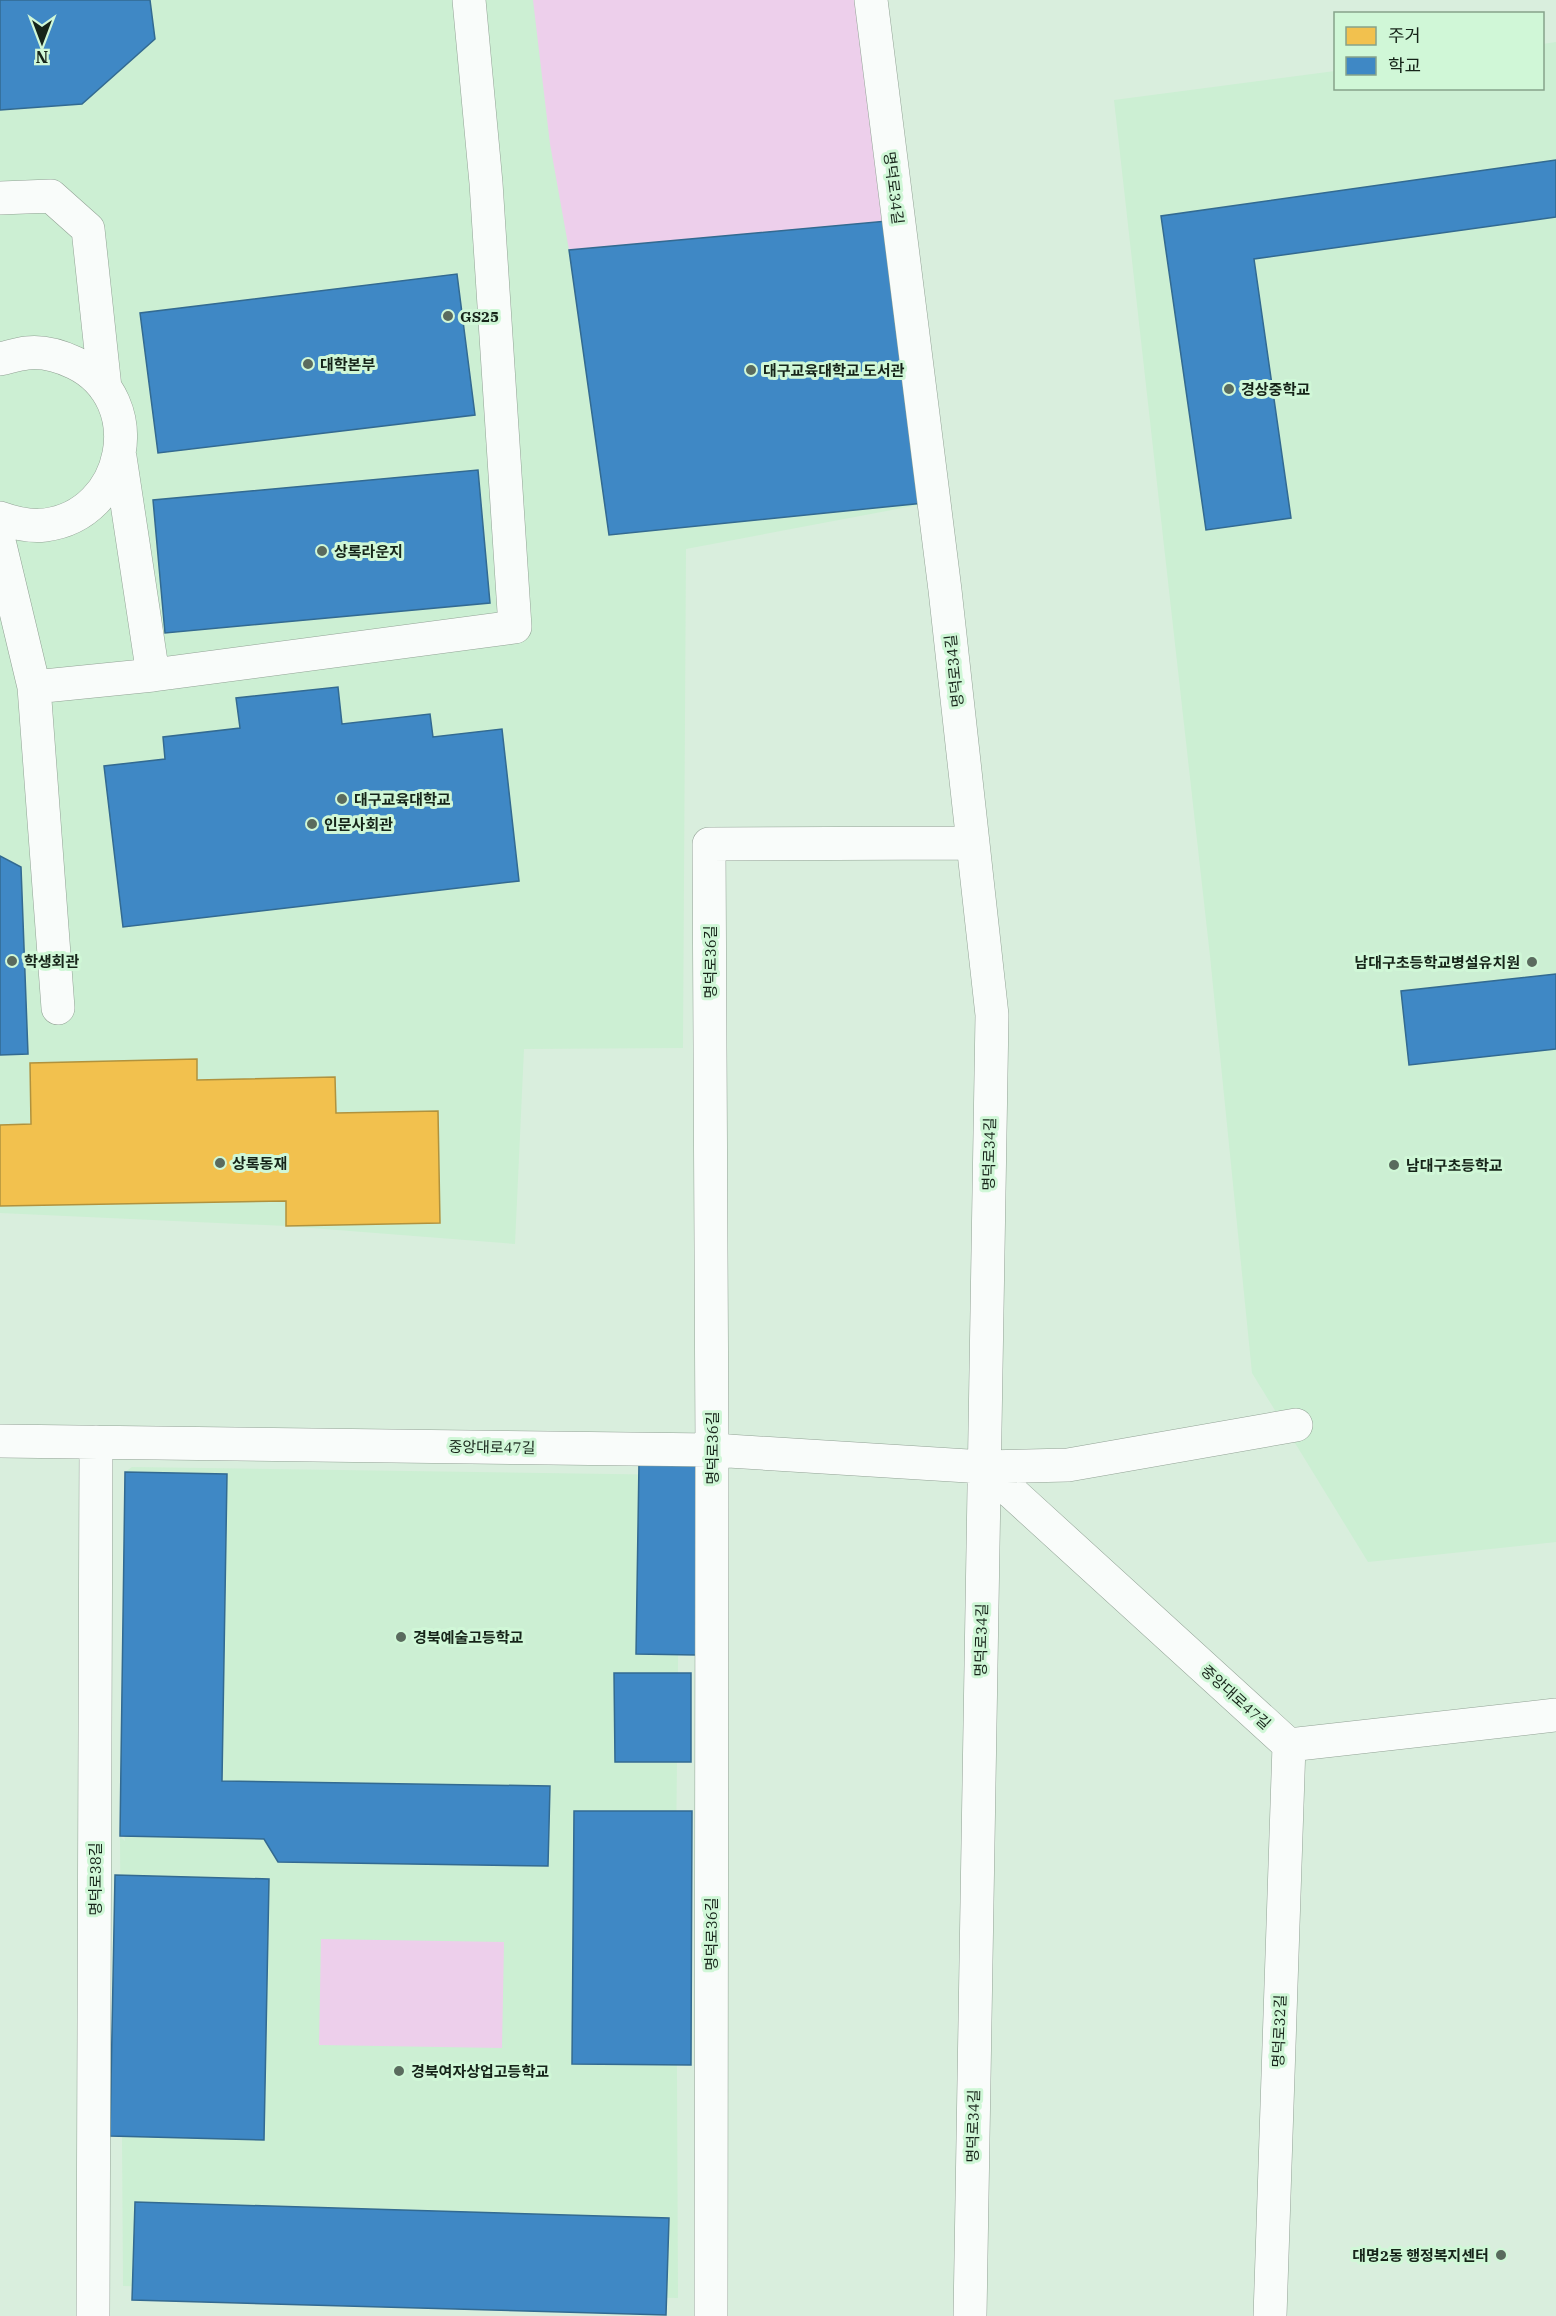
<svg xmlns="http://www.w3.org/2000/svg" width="1556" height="2316" font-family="'IBM Plex Serif','Noto Sans KR',serif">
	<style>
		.built { fill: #ccefd3 }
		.green { fill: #edcfeb }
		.homes { fill: #f2c14e; stroke: #b0923e; stroke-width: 1.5 }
		.schools { fill: #3f88c5; stroke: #336a91; stroke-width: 1.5 }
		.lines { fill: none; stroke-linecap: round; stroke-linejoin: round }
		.minor-casing { stroke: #92a295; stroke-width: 34 }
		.minor { stroke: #f9fcfa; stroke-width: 33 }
		.poi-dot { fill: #5a6b5e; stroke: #d0f7d7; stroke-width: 2 }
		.labels { text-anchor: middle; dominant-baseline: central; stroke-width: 6; stroke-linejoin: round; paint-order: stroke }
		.street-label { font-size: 15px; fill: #162419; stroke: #d0f7d7 }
		.poi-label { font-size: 15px; font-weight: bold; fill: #162419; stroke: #d0f7d7; text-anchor: start }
	</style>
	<rect width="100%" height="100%" fill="#d9eedd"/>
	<path class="built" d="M0,0H871L934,502L686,549L683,1048L524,1049L515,1244L286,1226L0,1213Z
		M1556,42V1542L1368,1562L1252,1373L1210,956L1114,100L1335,71L1336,88H1542L1543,44Z
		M132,1467L680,1475L676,1855L678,2298L123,2286L120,1836L125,1841L120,1799L125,1472Z"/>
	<path class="green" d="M533,0H871L898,220L569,250L550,144Z
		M321,1939L504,1942L502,2048L319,2045Z"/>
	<path class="homes" d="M197,1059V1080L335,1077L336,1113L438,1111L440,1223L286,1226V1201L0,1206V1125L31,1124L30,1063Z"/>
	<path class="schools" d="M0,0H150L155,39L82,104L0,110Z
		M1556,160V217L1254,259L1291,518L1206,530L1161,216Z
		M898,220L934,502L609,535L569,250Z
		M457,274L475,415L158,453L140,313Z
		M478,470L490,603L165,633L153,500Z
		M338,687L342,724L430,714L433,737L502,729L519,881L123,927L104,766L165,759L163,737L240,728L236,698Z
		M0,856L21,867L28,1054L0,1055Z
		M1556,974V1049L1409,1065L1401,991Z
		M639,1462L699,1463L696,1655L636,1654Z
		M125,1472L227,1474L222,1781L550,1786L548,1866L278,1862L264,1839L120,1836Z
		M614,1673H691V1762H615Z
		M574,1811H692L691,2065L572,2064Z
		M115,1875L269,1879L264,2140L110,2136Z
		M135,2202L669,2218L666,2315L132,2300Z"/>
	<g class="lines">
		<defs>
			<path id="minor" d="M871,0L945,590L992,1015L970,2316
				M0,198L51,196L88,229L105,388
				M0,359C9,357 18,354 27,353C44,351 60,356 75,363C150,400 127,515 45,525C29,527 14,523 0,518
				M120,457L153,675
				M0,545L34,687L58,1008
				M34,687L153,675L515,627L486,183L469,0
				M0,1441L712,1450L984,1467L1068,1465L1296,1425
				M984,1467L1289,1745L1556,1715
				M93,2316L96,1442
				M711,2316L712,1450L709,844L973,843
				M1270,2316L1289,1745"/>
		</defs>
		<use href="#minor" class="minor-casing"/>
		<use href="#minor" class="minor"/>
	</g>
	<g class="poi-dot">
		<circle cx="448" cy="316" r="6"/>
		<circle cx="308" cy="364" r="6"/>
		<circle cx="751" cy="370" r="6"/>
		<circle cx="1229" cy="389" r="6"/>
		<circle cx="322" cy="551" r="6"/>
		<circle cx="342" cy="799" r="6"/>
		<circle cx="312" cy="824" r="6"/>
		<circle cx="12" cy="961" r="6"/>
		<circle cx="1532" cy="962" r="6"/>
		<circle cx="220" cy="1163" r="6"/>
		<circle cx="1394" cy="1165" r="6"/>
		<circle cx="401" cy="1637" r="6"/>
		<circle cx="399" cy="2071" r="6"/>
		<circle cx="1501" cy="2255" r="6"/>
	</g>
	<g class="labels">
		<g class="street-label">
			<text transform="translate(894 188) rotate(83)">명덕로34길</text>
			<text transform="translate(954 671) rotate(-96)">명덕로34길</text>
			<text transform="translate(710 962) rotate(-90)">명덕로36길</text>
			<text transform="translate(989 1154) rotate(-89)">명덕로34길</text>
			<text transform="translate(492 1447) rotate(1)">중앙대로47길</text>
			<text transform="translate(712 1448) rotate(-90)">명덕로36길</text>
			<text transform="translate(981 1640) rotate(-89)">명덕로34길</text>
			<text transform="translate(1236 1697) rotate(42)">중앙대로47길</text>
			<text transform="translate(95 1879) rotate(-90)">명덕로38길</text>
			<text transform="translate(711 1934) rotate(-90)">명덕로36길</text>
			<text transform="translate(1279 2031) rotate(-88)">명덕로32길</text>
			<text transform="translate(973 2126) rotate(-89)">명덕로34길</text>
		</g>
		<g class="poi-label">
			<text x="460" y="316">GS25</text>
			<text x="320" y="364">대학본부</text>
			<text x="763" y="370">대구교육대학교 도서관</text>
			<text x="1241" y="389">경상중학교</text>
			<text x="334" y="551">상록라운지</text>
			<text x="354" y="799">대구교육대학교</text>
			<text x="324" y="824">인문사회관</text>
			<text x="24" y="961">학생회관</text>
			<text x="1520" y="962" text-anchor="end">남대구초등학교병설유치원</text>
			<text x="232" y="1163">상록동재</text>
			<text x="1406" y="1165">남대구초등학교</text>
			<text x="413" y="1637">경북예술고등학교</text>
			<text x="411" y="2071">경북여자상업고등학교</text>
			<text x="1489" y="2255" text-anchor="end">대명2동 행정복지센터</text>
		</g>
	</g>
	<rect x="1334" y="12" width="210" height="78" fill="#d0f7d7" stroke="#86a38b" stroke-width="1.5"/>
	<rect x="1346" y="27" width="30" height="18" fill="#f2c14e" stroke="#86a38b" stroke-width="1.5"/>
	<text x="1388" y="42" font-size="18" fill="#162419">주거</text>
	<rect x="1346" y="57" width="30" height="18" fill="#3f88c5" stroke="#86a38b" stroke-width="1.5"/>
	<text x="1388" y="72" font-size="18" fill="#162419">학교</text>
	<g transform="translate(42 42) rotate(180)" stroke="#d0f7d7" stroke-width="4.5" paint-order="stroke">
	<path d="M0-4.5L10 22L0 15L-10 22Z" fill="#162419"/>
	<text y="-9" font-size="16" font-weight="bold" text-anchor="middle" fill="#162419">N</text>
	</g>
</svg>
